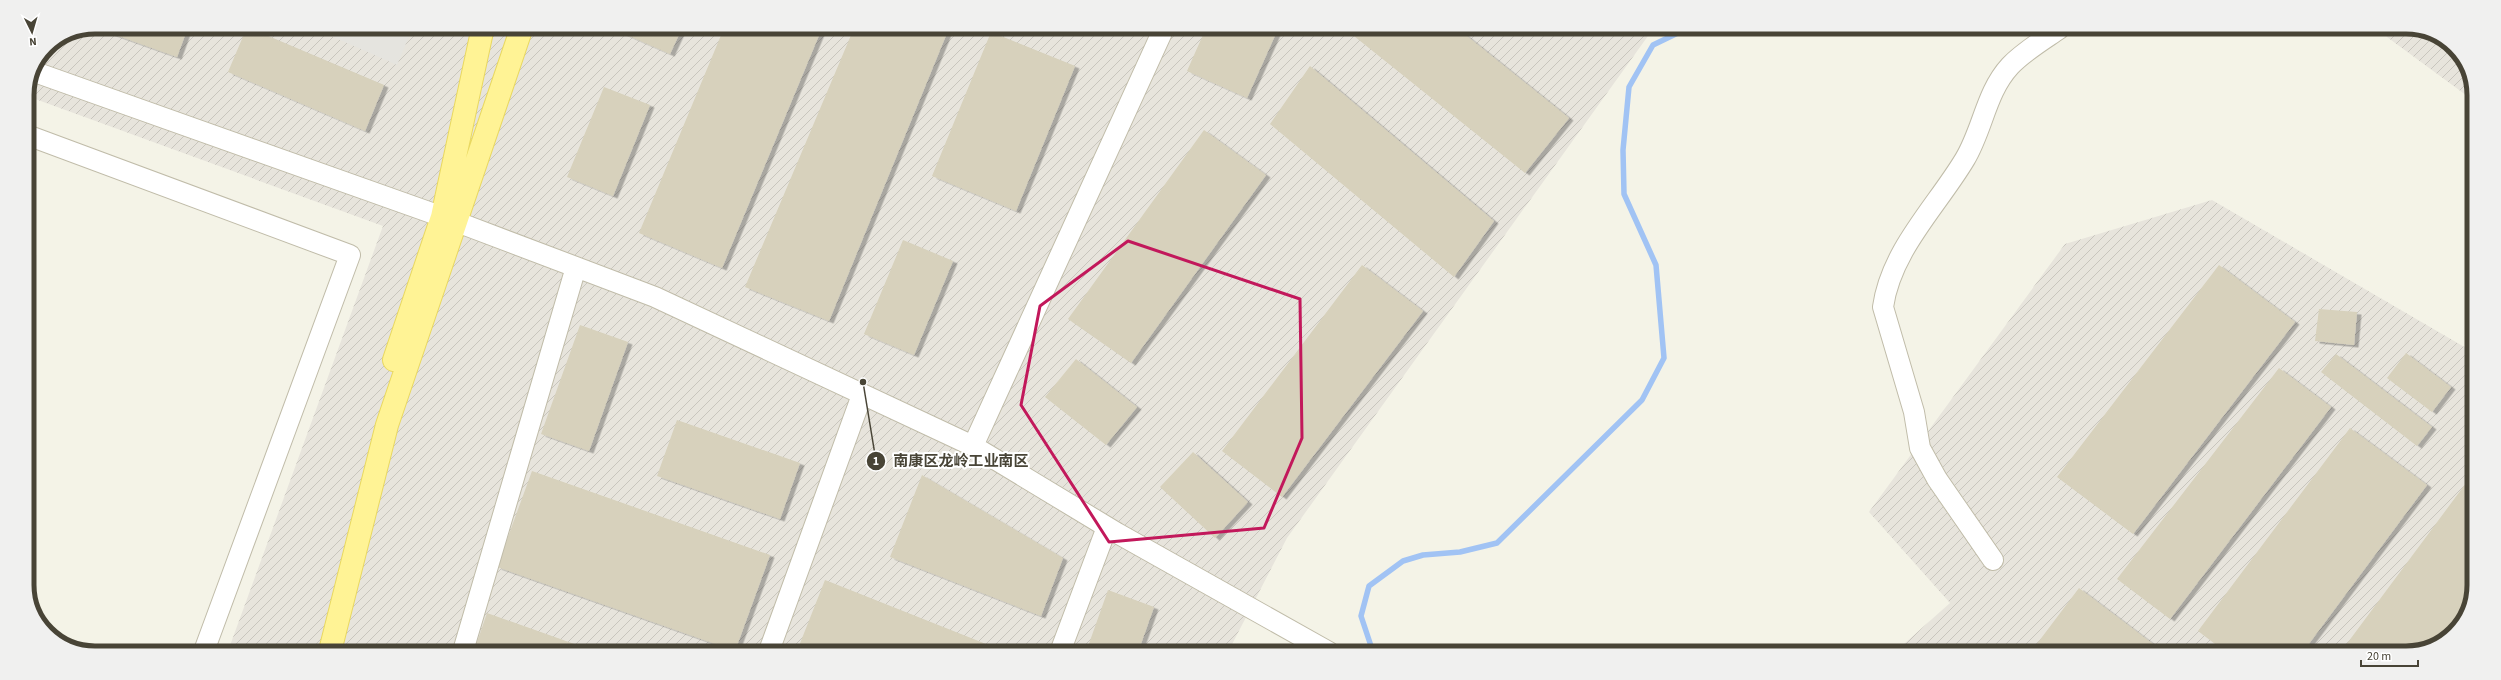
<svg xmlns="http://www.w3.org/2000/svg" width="2501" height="680" font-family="'Source Sans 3','Noto Sans SC',sans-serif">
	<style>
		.industrial { fill: url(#industrial-furrows) }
		.parking { fill: #e5e4df }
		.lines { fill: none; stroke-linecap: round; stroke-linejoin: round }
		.stream { stroke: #a1c3f4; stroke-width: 5.5 }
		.building { fill: #d7d1bc; filter: url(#shadow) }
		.minor-casing { stroke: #c0bca9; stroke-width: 22 }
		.major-casing { stroke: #e9d860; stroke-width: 24 }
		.minor { stroke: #fff; stroke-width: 20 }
		.major { stroke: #fff395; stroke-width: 22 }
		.marked { fill: none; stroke: #c2185b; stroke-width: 3; stroke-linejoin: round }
		.rim { fill: none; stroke: #484436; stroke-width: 5 }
		.leader { fill: none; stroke: #484436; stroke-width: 1.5 }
		.callout-dot { fill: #484436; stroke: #fff; stroke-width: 1.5 }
		.mark-label { font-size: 12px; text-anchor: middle; font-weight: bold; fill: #fff }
		.callout-label { font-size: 15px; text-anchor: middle; font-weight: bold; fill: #484436; stroke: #fff; stroke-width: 4; stroke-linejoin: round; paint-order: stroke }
	</style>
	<defs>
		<pattern id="industrial-furrows" width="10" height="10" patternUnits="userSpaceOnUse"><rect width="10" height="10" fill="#e7e4dc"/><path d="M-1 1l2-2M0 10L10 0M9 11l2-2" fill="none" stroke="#c8c5bd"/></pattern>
		<filter id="shadow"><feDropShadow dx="4.5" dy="2.5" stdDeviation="0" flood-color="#0004"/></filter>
	</defs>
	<rect width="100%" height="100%" fill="#f4f3e7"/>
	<path class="industrial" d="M95,27L1653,29L1287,538L1228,652L228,651L383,226L27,96L32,69L47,47L69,32Z
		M2383,29H2423L2457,50L2474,91V101L2387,37Z
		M2212,200L2473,352L2472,602L2447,639L2406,653L1895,652L1950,603L1869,512L2065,244Z"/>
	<path class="parking" d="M311,27H413L397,65Z"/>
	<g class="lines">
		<path class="stream" d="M1373,652L1361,616L1369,586L1403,561L1423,555L1460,552L1497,543L1642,400L1664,358L1656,265L1624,194L1623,150L1629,87L1653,45L1684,30L1705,29"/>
	</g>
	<path class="building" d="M93,27H188L177,57Z
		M247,27L384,85L365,131L228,72Z
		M611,28H682L670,54Z
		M724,28H822L722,268L639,233Z
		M854,28H949L829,321L745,287Z
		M1085,28H1096L1094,32Z
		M1206,28H1271L1277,31L1247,98L1187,71Z
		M1344,28H1457L1569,118L1525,173Z
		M991,32L1075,66L1016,211L932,176Z
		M2443,42L2457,50L2462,63L2440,46Z
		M1310,66L1494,221L1454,277L1270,124Z
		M604,87L650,105L613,196L567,177Z
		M1204,130L1266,175L1131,363L1068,319Z
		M903,240L953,261L914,355L864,334Z
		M1362,265L1423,311L1282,497L1222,451Z
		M2219,265L2295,322L2133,534L2057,477Z
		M2319,309L2357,312L2354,345L2315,341Z
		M580,325L628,342L589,451L541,434Z
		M2406,353L2451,387L2432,412L2387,378Z
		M2336,354L2432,427L2417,446L2321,372Z
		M1076,359L1137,407L1106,445L1045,397Z
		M2279,368L2331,407L2170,619L2117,579Z
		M677,420L800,463L780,519L657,476Z
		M2350,428L2427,485L2302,653H2227L2198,631Z
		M1193,452L1248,502L1215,538L1160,487Z
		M532,471L770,555L735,651L497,567Z
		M922,475L1063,558L1041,616L890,557Z
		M2472,475V602L2447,639L2406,653H2340Z
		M825,580L1006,652L797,651Z
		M2079,588L2165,653H2030Z
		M1108,590L1154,607L1138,652H1086Z
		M487,613L594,651H474Z"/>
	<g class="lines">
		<defs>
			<path id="minor" d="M32,71L457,222L655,297L973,446L1117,533L1329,652
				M27,135L350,255L204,651
				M973,446L1164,28
				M1993,560L1937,479L1920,448L1914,412L1883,307C1891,250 1937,206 1965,159C1983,129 1986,92 2010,66C2023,52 2043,40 2059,29
				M463,651L576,267
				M769,651L862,395
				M1060,652L1107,527"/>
			<path id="major" d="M394,360L442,217L483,27
				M330,651L387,425L522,27"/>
		</defs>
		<use href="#minor" class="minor-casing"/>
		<use href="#major" class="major-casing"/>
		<use href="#minor" class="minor"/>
		<use href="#major" class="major"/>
	</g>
	<path class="marked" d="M1128,241L1300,299L1302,438L1264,528L1109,542L1021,405L1040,306Z"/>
	<path d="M0 0H2501V680H0ZM95 34H2406A61 61 0 0 1 2467 95V585A61 61 0 0 1 2406 646H95A61 61 0 0 1 34 585V95A61 61 0 0 1 95 34Z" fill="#f0f0ef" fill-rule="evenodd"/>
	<path class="rim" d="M95 34H2406A61 61 0 0 1 2467 95V585A61 61 0 0 1 2406 646H95A61 61 0 0 1 34 585V95A61 61 0 0 1 95 34Z"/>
	<path class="leader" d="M863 382L876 461"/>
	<g class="callout-dot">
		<circle cx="863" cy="382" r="4"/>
		<circle cx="876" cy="461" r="10"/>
	</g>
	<g class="mark-label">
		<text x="876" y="465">1</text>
	</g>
	<g class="callout-label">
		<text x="961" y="466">南康区龙岭工业南区</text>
	</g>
	<g transform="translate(32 32) rotate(175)" stroke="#ffffff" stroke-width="3" paint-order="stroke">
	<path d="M0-3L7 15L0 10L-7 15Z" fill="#484436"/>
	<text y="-6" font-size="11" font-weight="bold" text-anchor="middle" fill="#484436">N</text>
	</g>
	<path d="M2361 660v6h57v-6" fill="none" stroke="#484436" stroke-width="2"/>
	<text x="2367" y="660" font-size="12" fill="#484436" stroke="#ffffff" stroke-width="3" paint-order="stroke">20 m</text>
</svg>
